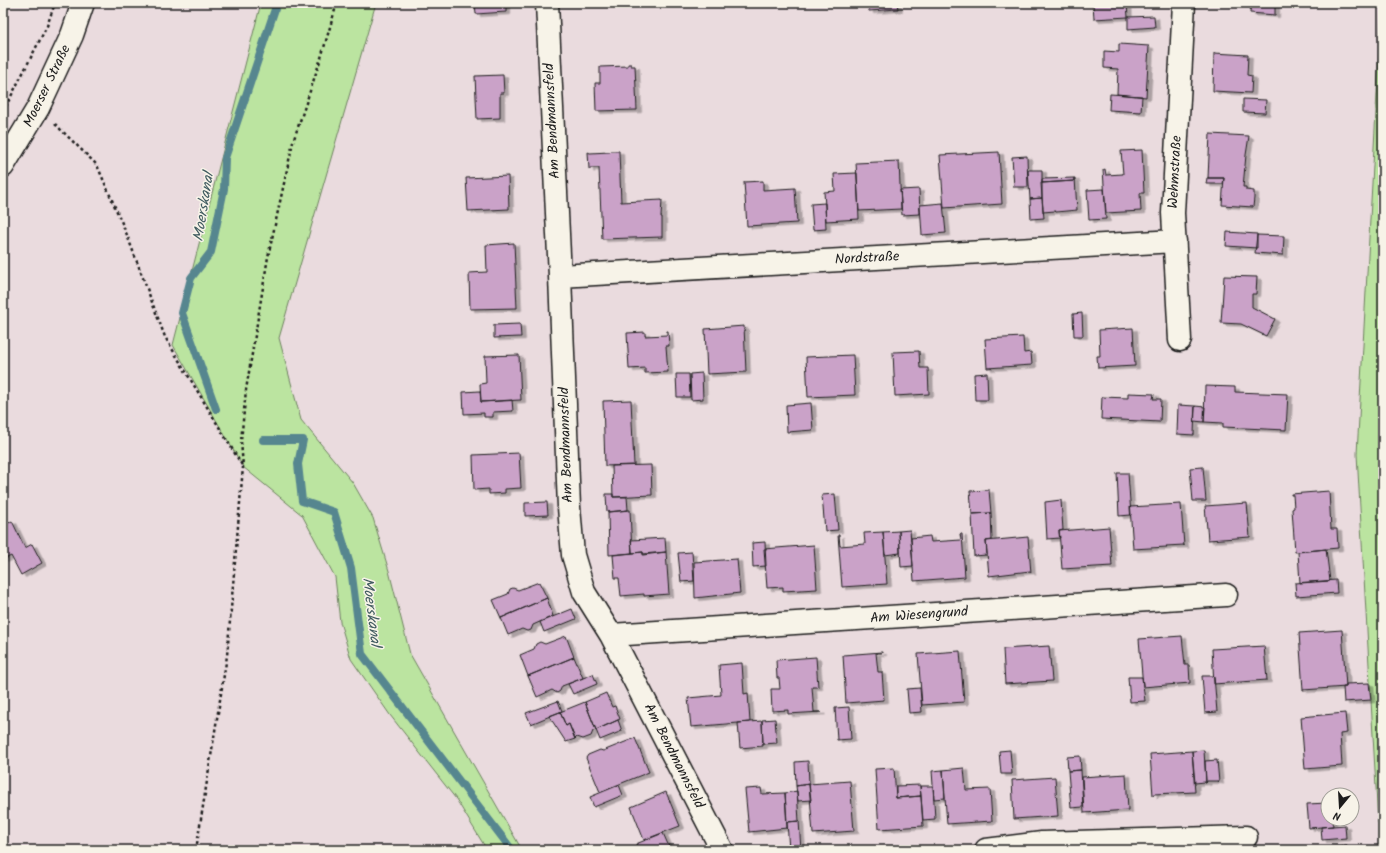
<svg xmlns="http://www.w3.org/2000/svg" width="1386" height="853" font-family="Kalam,sans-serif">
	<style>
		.green { fill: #bbe4a0; stroke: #6c805e }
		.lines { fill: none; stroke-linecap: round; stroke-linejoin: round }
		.stream { stroke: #57868f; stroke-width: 8 }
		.building { fill: #caa2c8; stroke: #1c1c1c; filter: url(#shadow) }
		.minor-casing { stroke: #1c1c1c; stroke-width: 25 }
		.path { stroke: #1c1c1c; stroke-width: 2.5; stroke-dasharray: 3 3; stroke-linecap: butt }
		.minor { stroke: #f7f3e8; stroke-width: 22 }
		.labels { text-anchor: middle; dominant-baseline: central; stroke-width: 3; stroke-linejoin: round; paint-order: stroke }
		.street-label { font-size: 14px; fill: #1c1c1c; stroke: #f7f3e8 }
		.water-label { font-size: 15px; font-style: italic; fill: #3f5a5f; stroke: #f7f3e8 }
	</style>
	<defs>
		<filter id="shadow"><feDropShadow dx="4.5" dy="2.5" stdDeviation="0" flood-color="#0004"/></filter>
	</defs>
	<rect width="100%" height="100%" fill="#eadbde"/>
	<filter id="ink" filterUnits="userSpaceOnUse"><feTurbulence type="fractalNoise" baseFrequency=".025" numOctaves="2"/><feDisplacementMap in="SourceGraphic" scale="8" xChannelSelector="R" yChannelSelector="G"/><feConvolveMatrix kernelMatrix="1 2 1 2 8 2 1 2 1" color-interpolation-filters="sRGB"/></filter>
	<g filter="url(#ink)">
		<path class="green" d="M261,3H376L279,338L301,420L353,483L373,518L389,571L410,654L522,850H487L456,799L390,715L351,659L340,622L335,577L302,515L243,467L173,345Z
			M1382,3H1383V824L1378,823L1357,454Z"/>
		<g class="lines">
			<path class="stream" d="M216,409L182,313L191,278L211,252L224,189L225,158L277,3
				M263,440H303L298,464L302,501L334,512L351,568L362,654L512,850"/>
		</g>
		<path class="building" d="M475,3H506V12L476,14Z
			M868,3H897L898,9L869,11Z
			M1093,3H1127L1128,17L1094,19Z
			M1127,3H1139V5L1127,6Z
			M1251,3H1275V15L1250,13Z
			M1154,16L1155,27L1128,29V17Z
			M1119,44L1149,46L1146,97L1117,94L1118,69L1104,68V51L1119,52Z
			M1214,53L1248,55L1247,75L1252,76L1251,93L1213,91Z
			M628,64H631V66H635L637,110L596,111L595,83H600V67L628,66Z
			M503,75L504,93H500V118L477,119L475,76Z
			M1110,94L1142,96L1141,112L1109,110Z
			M1243,99L1266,100L1265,113L1243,112Z
			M1210,134L1249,136L1246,155L1243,187H1246V190L1254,191V198L1253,207L1222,205L1224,178H1208Z
			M1142,150L1144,193H1140L1141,211L1106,213L1103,170L1105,169L1106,175L1123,174L1121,151Z
			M611,151H619V152L621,202L662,200L661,217H662V237L602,239L599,168H590V170L589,169L588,152L590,153L610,152Z
			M999,152L1002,204L944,208L940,155Z
			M1027,156L1028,187H1014L1012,157Z
			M899,161L901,209L859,211L856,163Z
			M1028,170H1042V198L1030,199Z
			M857,173L859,219L826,221L824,192L835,191L834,174Z
			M508,176L509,209L468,211L466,178Z
			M1074,178V181L1042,183V179Z
			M1074,178H1075L1077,210L1056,212L1055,211L1043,212L1041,183L1074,181Z
			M1207,178H1224L1223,184H1206Z
			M763,181V190L795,188L797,223L747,226L744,182Z
			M919,189L920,214L902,215L900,190Z
			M1104,189L1106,219L1089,220L1087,190Z
			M1042,198L1044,218L1031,219L1030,199Z
			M825,203L826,229L813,230L811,204Z
			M943,203L946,233L922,235L920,205Z
			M1227,232L1257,234V248L1226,246Z
			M1257,235L1284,236L1283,255L1255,253Z
			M514,243L517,308L470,309L469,273L487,272L486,245Z
			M1224,276L1257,277L1256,294H1252V307L1275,319L1266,336L1241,324L1221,323Z
			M1082,313L1083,336H1074L1073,314Z
			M520,324L521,337L494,338V325Z
			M744,326L746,372L707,374L705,329Z
			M1133,328L1135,366L1098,368L1097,356H1100L1099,330Z
			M667,331H668L669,346H666L668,372L645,373V368L629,369L627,333L645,332V336L667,335Z
			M1023,337L1024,353L1031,352L1032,365L987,368L985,339Z
			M919,351L920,368H928L929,394L895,396L893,352Z
			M519,355L521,400L481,402L480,384L486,383L485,356Z
			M853,355L855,395L808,397L806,357Z
			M702,373L703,399L691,400L690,374Z
			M987,373L988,400H975L974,374Z
			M676,374H689L690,397H677Z
			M1205,386L1235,387V392L1288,394L1286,430L1223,427V423L1204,422Z
			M480,391L481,402L512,400L513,411L493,412V417H484V413L464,414L463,392Z
			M1128,393L1154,394L1153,399H1161L1160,422L1101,419L1102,397L1128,398Z
			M631,400L634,465L605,466L603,401Z
			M811,403L813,430L787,432L786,405Z
			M1178,405L1195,406L1194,435L1177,434Z
			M1195,406L1205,407L1204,422L1194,421Z
			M519,453L521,488L505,489V493L489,494V489L474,490L473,455Z
			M651,465L652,495L613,497L612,466Z
			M1203,467L1206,501H1193L1190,468Z
			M1117,473H1128L1131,515L1119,516Z
			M989,490L991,513L972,514L970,491Z
			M1329,491L1331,529H1337L1338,548L1295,552L1292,509L1294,508L1293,495H1291V494Z
			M606,494H613V497H627L628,510L607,512Z
			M835,494L838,530L825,531L822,495Z
			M1061,500L1063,530L1059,531L1060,538L1047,539L1045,502Z
			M547,502L548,515L525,516V503Z
			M1247,503L1250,537L1208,540L1205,506Z
			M1181,504L1184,546V545L1166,546L1167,547L1133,549L1130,507Z
			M630,510L632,553L609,555L608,512Z
			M991,513L992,540L986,541L987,555L974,556L972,514Z
			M12,521L25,548L32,544L42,563L21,575L11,556L3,560V526Z
			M1109,527L1112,566L1062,569L1059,531Z
			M910,530L913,566L901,567L899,531Z
			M899,531L900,553L885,555L883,532Z
			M883,532L887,584L842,587L838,535H839L840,546L865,544L864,533Z
			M960,534H962L965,577L914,581L911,538L930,536L931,542L961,540Z
			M1028,537L1031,573L1030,571L989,576L986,541Z
			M665,538L666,552L643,554V552L632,553L631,540Z
			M765,542L766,566L753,567L752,543Z
			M814,545L817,589L783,591V587L767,588L764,549Z
			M1326,549L1330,581L1300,583L1298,552Z
			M643,552V555L666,552L669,594L644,596V594L621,596L619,578H615L613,555Z
			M692,552L694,581L681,582L678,553Z
			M737,559L740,593L695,598L694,562Z
			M1336,580L1337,593L1296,596L1295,583Z
			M539,582L547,598L501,618L493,600L508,594L510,589L513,588L518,590Z
			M547,598L553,616L533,625L531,630L527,631L522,629L508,635L501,618Z
			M572,609L576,619L544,632L540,622Z
			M1342,630L1346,687L1303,690L1299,633Z
			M566,636L574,657L528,676L520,655L534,649L536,644L540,642L545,644Z
			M1182,636L1185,665H1189L1190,683L1143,687L1139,639Z
			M1049,646L1052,681L1005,684L1003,649Z
			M1264,646L1267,680L1214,684L1212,649Z
			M960,651L964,702L922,705L918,654Z
			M882,652V653H876L878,672H882L884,700L846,703L843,655Z
			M574,657L583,678L562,686L560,691L557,693L552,690L537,697L528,676Z
			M816,657L818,687H812L814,712H821L788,714V710L772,711L771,689H780L779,678H777L776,660Z
			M742,663L744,694L748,693L750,722L691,727L688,698L721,695L719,665Z
			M593,674L597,684L573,694L568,684Z
			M1202,676H1214L1217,712L1205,713Z
			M1128,677H1142L1145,701L1130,702Z
			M1369,683L1371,700L1344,702L1343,687H1346V684Z
			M920,688L922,712L909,713L907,689Z
			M606,693L612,707L615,706L620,719L596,730L585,702Z
			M558,701L562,711L531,724L526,713Z
			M585,702L596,730L593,731L591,736L583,739L577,737L575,739L569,724L566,726L560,712Z
			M849,707L851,739L837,740L835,708Z
			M560,712L566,726L569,724L575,739L566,742L549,716Z
			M1345,713L1347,733L1340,734L1342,766L1305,769L1301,717Z
			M775,719L777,743L763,744L762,720Z
			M618,720L622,731L600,740L596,730Z
			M762,721L763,746L740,748L738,723Z
			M635,738L649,772L600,792L586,758L588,755L600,750L603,751Z
			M1010,750L1012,774H1001L999,751Z
			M1204,750L1206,783H1205V782L1195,783L1192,751Z
			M1192,751L1195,792L1154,794L1153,796L1150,754Z
			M1080,756L1081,770L1068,771L1067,757Z
			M1217,760L1219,782L1218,781H1207L1206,783L1205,761Z
			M808,761L809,784L796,786L795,762Z
			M894,768L896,798L921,796L923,826L879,829L875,769Z
			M964,768L966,790L990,789L992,821L947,824L943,770Z
			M943,770L945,798L934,799L932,771Z
			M1081,770L1083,807L1071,808L1068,771Z
			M1126,774L1128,810L1084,813L1082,777Z
			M1055,777L1058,816L1014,819L1012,780Z
			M850,781L854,831L813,834L809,784Z
			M809,784L811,800L798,801L796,786Z
			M619,785L623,795L594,807L590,797Z
			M920,785L921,796L896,798V786Z
			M920,786H933L935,819L923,820Z
			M761,788L762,794L785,793L787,828L749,832L745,789Z
			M797,791L799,821L787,822L785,793Z
			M666,792L680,826L644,840L631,807Z
			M1328,803V819H1332L1333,826L1309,828L1307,804Z
			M799,821L801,850H789L787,822Z
			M1345,825L1346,838L1322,840L1321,827Z
			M663,833L670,849L638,850L636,844Z
			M1347,846V850H1309V849Z"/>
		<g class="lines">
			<defs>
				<path id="minor" d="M547,3L560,276L569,507L573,555L584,592L611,635L722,850
					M3,166L38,108L72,35L83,3
					M560,276L1175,241
					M1180,340L1173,213L1184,3
					M611,635L1226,595
					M986,850L1042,843L1246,837"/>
			</defs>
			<use href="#minor" class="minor-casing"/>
			<path class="path" d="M3,112L47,26L55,3
				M55,124L97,165L127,235L165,337L243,467
				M1383,310L1382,336L1383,342
				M196,850L227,656L243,467L241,441L246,390L268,257L293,142L321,58L337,3"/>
			<use href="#minor" class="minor"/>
		</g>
	</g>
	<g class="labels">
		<g class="street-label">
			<text transform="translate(47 86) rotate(-64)">Moerser Straße</text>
			<text transform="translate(552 121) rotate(-93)">Am Bendmannsfeld</text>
			<text transform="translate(1175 172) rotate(-87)">Wehmstraße</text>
			<text transform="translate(867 258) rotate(-3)">Nordstraße</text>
			<text transform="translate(566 445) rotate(-92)">Am Bendmannsfeld</text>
			<text transform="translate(919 615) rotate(-4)">Am Wiesengrund</text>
			<text transform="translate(674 756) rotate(63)">Am Bendmannsfeld</text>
		</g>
		<g class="water-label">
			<text transform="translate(204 207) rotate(-81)">Moerskanal</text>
			<text transform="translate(371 612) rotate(83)">Moerskanal</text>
		</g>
	</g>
	<rect width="1386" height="853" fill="none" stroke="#f7f3e8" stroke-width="16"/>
	<rect x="8" y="8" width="1370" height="837" fill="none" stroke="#1c1c1c" stroke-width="1.5" filter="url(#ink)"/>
	<g transform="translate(1340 807) rotate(198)"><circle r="19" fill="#f7f3e8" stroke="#9f9d96"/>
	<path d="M0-3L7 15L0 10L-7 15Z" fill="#1c1c1c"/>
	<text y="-6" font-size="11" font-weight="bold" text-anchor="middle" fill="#1c1c1c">N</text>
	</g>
</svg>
